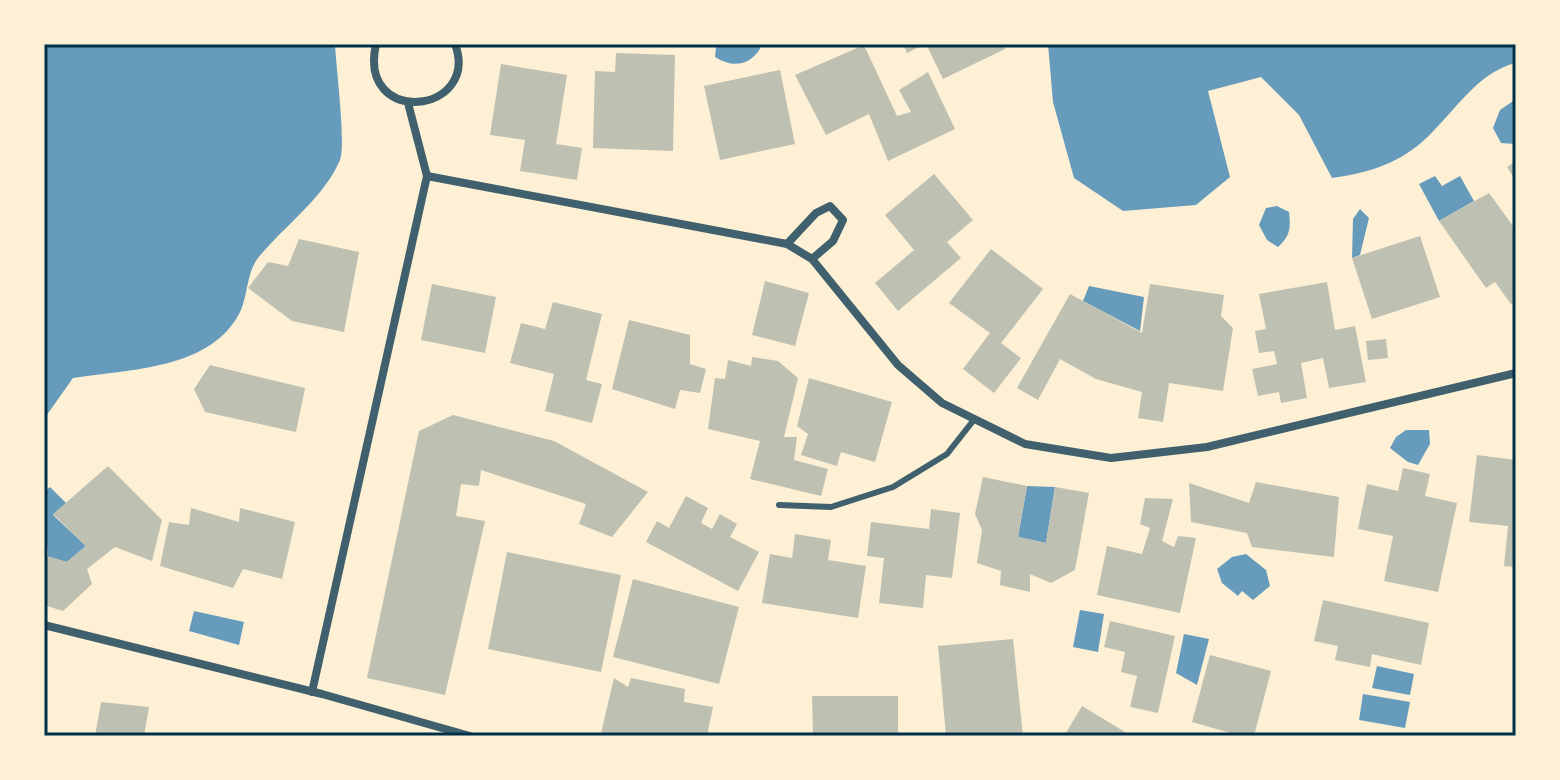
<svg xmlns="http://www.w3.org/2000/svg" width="1560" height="780" font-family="Ubuntu,sans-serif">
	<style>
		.water { fill: #669bbc }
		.building { fill: #bec0b2 }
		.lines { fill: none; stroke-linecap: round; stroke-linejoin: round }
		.service { stroke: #3f606c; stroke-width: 6 }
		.minor { stroke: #3f606c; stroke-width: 8 }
		.neatline { fill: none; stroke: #003049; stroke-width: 3 }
	</style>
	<rect width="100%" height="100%" fill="#fdf0d5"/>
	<path class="water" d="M44,44H335C336,66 346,144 340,160C324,198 284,226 258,258C247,272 248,293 241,310C213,370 129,369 73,378L44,419Z
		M734,44H759L760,49C749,66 732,68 715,57L716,47Z
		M1048,44H1516V63C1476,72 1452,116 1422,142C1395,165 1367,173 1332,178L1299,115L1261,77L1208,91L1230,177L1196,205L1123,211L1074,178L1053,102Z
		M1516,99V144L1501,143L1493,128L1500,110Z
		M1435,176L1442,186L1460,176L1474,201L1439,221L1419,184Z
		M1277,206L1289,212C1291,228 1290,236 1278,247L1267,240L1259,225L1266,208Z
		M1360,209L1369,218L1360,255L1352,258L1353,219Z
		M1089,286L1144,297L1140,331L1083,301Z
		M1406,430H1429L1430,444L1418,465L1408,462L1390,448L1396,437Z
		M1027,486L1055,487L1046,543L1018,537Z
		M50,487L66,503L53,515L86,546L67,562L48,557L44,492Z
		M1246,554L1266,570L1270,586L1253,600L1242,591L1238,596L1222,583L1217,569L1232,557Z
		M1080,610L1104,614L1098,652L1073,647Z
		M194,611L244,622L239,645L189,631Z
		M1184,634L1209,639L1197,685L1176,673Z
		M1377,666L1414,674L1410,695L1372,688Z
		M1363,694L1410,702L1405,728L1359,720Z"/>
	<path class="building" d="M903,44H925L907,53Z
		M926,44H1003L1005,49L943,79Z
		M864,45L897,116L911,112L899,90L928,72L955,129L888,161L869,114L826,135L795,75Z
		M616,53L675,55L673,151L593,148L595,71L615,72Z
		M501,64L567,75L556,144L582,148L577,180L520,171L525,140L490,135Z
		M780,70L795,144L720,160L704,86Z
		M1516,161V181L1507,167Z
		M934,174L973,220L947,242L961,258L898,311L875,283L914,250L885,215Z
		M1489,193L1516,230V301L1511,304L1495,282L1486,288L1439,221Z
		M1420,236L1440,297L1372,319L1352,258Z
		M299,239L359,252L344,332L292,321L248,288L268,262L288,266Z
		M991,249L1043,289L1001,343L1021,358L994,393L963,369L990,333L949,303Z
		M765,281L809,293L795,346L752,335Z
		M1327,282L1335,330L1355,326L1366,382L1329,388L1323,358L1301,363L1307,398L1281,403L1279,392L1258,396L1252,369L1277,364L1274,351L1259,353L1255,331L1266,329L1259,294Z
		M432,284L496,297L485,353L421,340Z
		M1150,284L1224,295L1221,316L1233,328L1223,391L1169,383L1163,422L1138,418L1142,392L1096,379L1060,359L1038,400L1017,388L1070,294L1142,333Z
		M553,302L602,314L586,380L602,384L592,423L545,411L554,374L510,363L521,323L545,329Z
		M629,320L690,335V364L706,369L700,393L680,390L675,409L612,389Z
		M1386,339L1388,358L1368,360L1366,341Z
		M752,357L778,361L798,378L784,437H797L794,460L828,469L821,496L750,479L760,441L708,429L715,378L725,379L728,360L751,366Z
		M210,365L305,388L296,432L205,412L194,389Z
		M809,378L892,402L875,462L841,452L837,466L801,455L808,434L797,426Z
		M453,415L554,441L648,492L612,537L579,524L586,504L481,470L479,486L461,484L456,516L485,521L445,695L367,678L419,431Z
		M1477,455L1516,460V567L1504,566L1508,526L1469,522Z
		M108,466L162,520L152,561L115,547L87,569L92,584L63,611L44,605V555L67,562L86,546L53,514Z
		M1403,468L1430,474L1425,496L1457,503L1438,592L1384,581L1393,536L1358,529L1367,484L1398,491Z
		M983,477L1027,486L1018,537L1046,543L1055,487L1089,493L1075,570L1051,583L1030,574V592L1000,585L1001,571L977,563L982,530L975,514Z
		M1256,482L1339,497L1334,557L1252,547L1247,533L1191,522L1189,483L1249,503Z
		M686,496L708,508L701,523L712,529L720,514L737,524L730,537L759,552L738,591L646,542L657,521L669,528Z
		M1145,498L1173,499L1162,541L1174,547L1178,536L1196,538L1180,613L1097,595L1107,546L1142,554L1150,528L1140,524Z
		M191,508L239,522L240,508L295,522L282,579L243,569L233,588L160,566L169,522L189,525Z
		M931,509L960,513L952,578L926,575L923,608L879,603L884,558L867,556L871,522L929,529Z
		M795,534L831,540L828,560L866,566L858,618L762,603L770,554L792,558Z
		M507,552L621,575L601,672L488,649Z
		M633,579L739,607L719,684L613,657Z
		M1323,600L1429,623L1421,665L1372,654L1370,667L1335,660L1338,646L1314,641Z
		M1110,621L1175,636L1158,713L1130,707L1137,676L1121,672L1125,652L1104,647Z
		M1013,639L1023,736H946L938,646Z
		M1210,655L1271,671L1254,736H1241L1192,722Z
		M614,678L628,687L631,678L685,689L684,702L713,707L707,736L601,733Z
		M812,696H898V736H813Z
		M101,702L149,707L144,736H95Z
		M1082,706L1125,732L1123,736H1064Z"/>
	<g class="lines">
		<path class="service" d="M779,505L831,507L893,487L947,454L973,421"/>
		<path class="minor" d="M376,44C357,128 481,114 455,44
			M427,176L787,244L812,259L898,365L942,403L1025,444L1111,458L1207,447L1516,373
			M787,244L816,213L830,206L843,220L833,241L812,259
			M44,625L322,694L470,736
			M312,692L427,176L408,103"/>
	</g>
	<rect width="1560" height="780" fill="none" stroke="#fdf0d5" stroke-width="92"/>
	<rect x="46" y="46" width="1468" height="688" class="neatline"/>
</svg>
